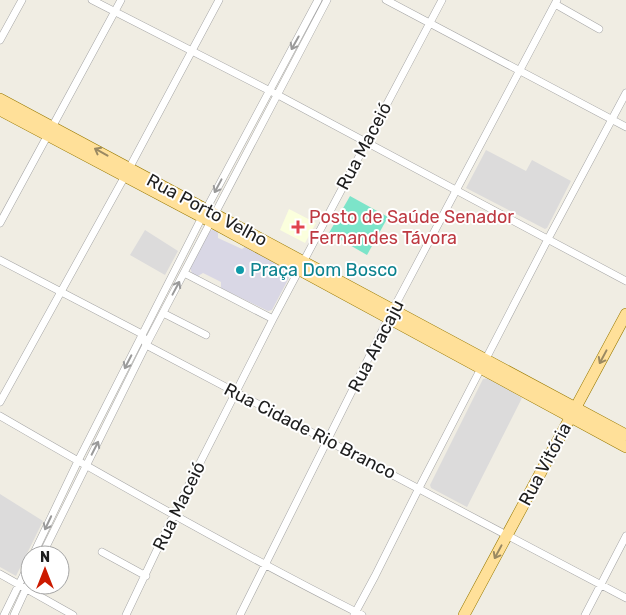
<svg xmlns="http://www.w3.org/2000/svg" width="626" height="615" font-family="Rubik,sans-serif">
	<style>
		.residential { fill: #dcdbdb }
		.education { fill: #fbffdd }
		.pitch { fill: #7ce4c9 }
		.plaza { fill: #d9d7e5 }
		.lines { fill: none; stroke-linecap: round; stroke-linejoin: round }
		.minor-casing { stroke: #a5a5a5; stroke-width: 8 }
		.primary-casing { stroke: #987900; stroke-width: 12 }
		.minor { stroke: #fff; stroke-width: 7 }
		.primary { stroke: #ffe099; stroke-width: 11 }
		.oneway { stroke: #9a9a9a }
		.oneway2 { stroke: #9a8962 }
		.health-dot { fill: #e0444e; stroke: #fff; stroke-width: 2 }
		.culture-dot { fill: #0f9aa8; stroke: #fff; stroke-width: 2 }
		.labels { text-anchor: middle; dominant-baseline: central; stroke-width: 4; stroke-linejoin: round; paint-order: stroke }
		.street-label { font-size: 18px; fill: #1e1e1e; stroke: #fff }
		.health-label { font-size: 18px; fill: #be3a42; stroke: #fff; text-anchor: start }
		.culture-label { font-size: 18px; fill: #0d838f; stroke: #fff; text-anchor: start }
	</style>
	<rect width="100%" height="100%" fill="#f0ede3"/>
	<path class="residential" d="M486,150L526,171L532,160L571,181L547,228L545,229L466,188Z
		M145,230L178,251L165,275L130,255Z
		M489,378L522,398L467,507L431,488L430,485L483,379Z
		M0,494L43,521L16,576L0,567Z"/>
	<path class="education" d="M289,209L316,223L305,243L280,230Z"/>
	<path class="pitch" d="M350,196L388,217L367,255L329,233Z"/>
	<path class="plaza" d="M215,229L218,231V238L242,249L246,246L290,269L291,274L272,310L268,311L221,288V282L203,273L198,276L192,273L190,268L210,231Z"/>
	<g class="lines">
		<defs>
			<path id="minor" d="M92,0L276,94L626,281
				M386,0L626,127
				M555,4L599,29
				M0,40L22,0
				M0,223L121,0
				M0,260L142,334L146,345L626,598
				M184,273L273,319
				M163,313L206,335
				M0,402L125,176L219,0
				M0,416C119,485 239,553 362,615
				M102,552L146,576
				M33,555L78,461L202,217L318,0
				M42,555L146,345L327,0
				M0,574L73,615
				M4,615L30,562
				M14,615L30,580
				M126,615L174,514L273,319L442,0
				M240,615L389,317L557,0
				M354,615L375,576L419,488L548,239L626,93
				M585,615L626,536"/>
			<path id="primary" d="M0,99L626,435
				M0,110L217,225L626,447
				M464,615L626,314"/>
		</defs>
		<use href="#minor" class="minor-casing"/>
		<use href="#primary" class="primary-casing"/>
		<use href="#minor" class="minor"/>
		<use href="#primary" class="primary"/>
	</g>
	<defs><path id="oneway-shaft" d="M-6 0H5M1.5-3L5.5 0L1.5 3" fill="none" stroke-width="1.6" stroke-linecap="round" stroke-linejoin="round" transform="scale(1.25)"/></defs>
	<g class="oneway">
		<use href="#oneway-shaft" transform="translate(295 43) rotate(119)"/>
		<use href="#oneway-shaft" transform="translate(218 186) rotate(118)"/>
		<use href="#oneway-shaft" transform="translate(176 288) rotate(-62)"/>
		<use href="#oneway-shaft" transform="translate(128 362) rotate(117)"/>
		<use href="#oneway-shaft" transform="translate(95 448) rotate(-63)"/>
		<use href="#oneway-shaft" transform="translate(48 523) rotate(115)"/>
	</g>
	<g class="oneway2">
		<use href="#oneway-shaft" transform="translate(101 152) rotate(-151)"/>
		<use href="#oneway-shaft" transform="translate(603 357) rotate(118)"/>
		<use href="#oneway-shaft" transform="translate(498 552) rotate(118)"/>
	</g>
	<path class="health-dot" d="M295.5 219.5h5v5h5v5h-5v5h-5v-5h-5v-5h5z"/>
	<circle class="culture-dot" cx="240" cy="270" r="5"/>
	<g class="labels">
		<g class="street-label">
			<text transform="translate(364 146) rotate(-62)">Rua Maceió</text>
			<text transform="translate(207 210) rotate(28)">Rua Porto Velho</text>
			<text transform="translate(376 346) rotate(-63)">Rua Aracaju</text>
			<text transform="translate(310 431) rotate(27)">Rua Cidade Rio Branco</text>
			<text transform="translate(545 464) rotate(-62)">Rua Vitória</text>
			<text transform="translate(179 506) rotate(-64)">Rua Maceió</text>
		</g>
		<g class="health-label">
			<text x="309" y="217">Posto de Saúde Senador<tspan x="309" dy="21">Fernandes Távora</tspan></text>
		</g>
		<g class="culture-label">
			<text x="250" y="270">Praça Dom Bosco</text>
		</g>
	</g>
	<g transform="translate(45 570)"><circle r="24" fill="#ffffff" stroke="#a5a5a5"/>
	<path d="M0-4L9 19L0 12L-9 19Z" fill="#cc1a00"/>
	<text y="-8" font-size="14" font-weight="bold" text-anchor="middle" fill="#1e1e1e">N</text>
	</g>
</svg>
